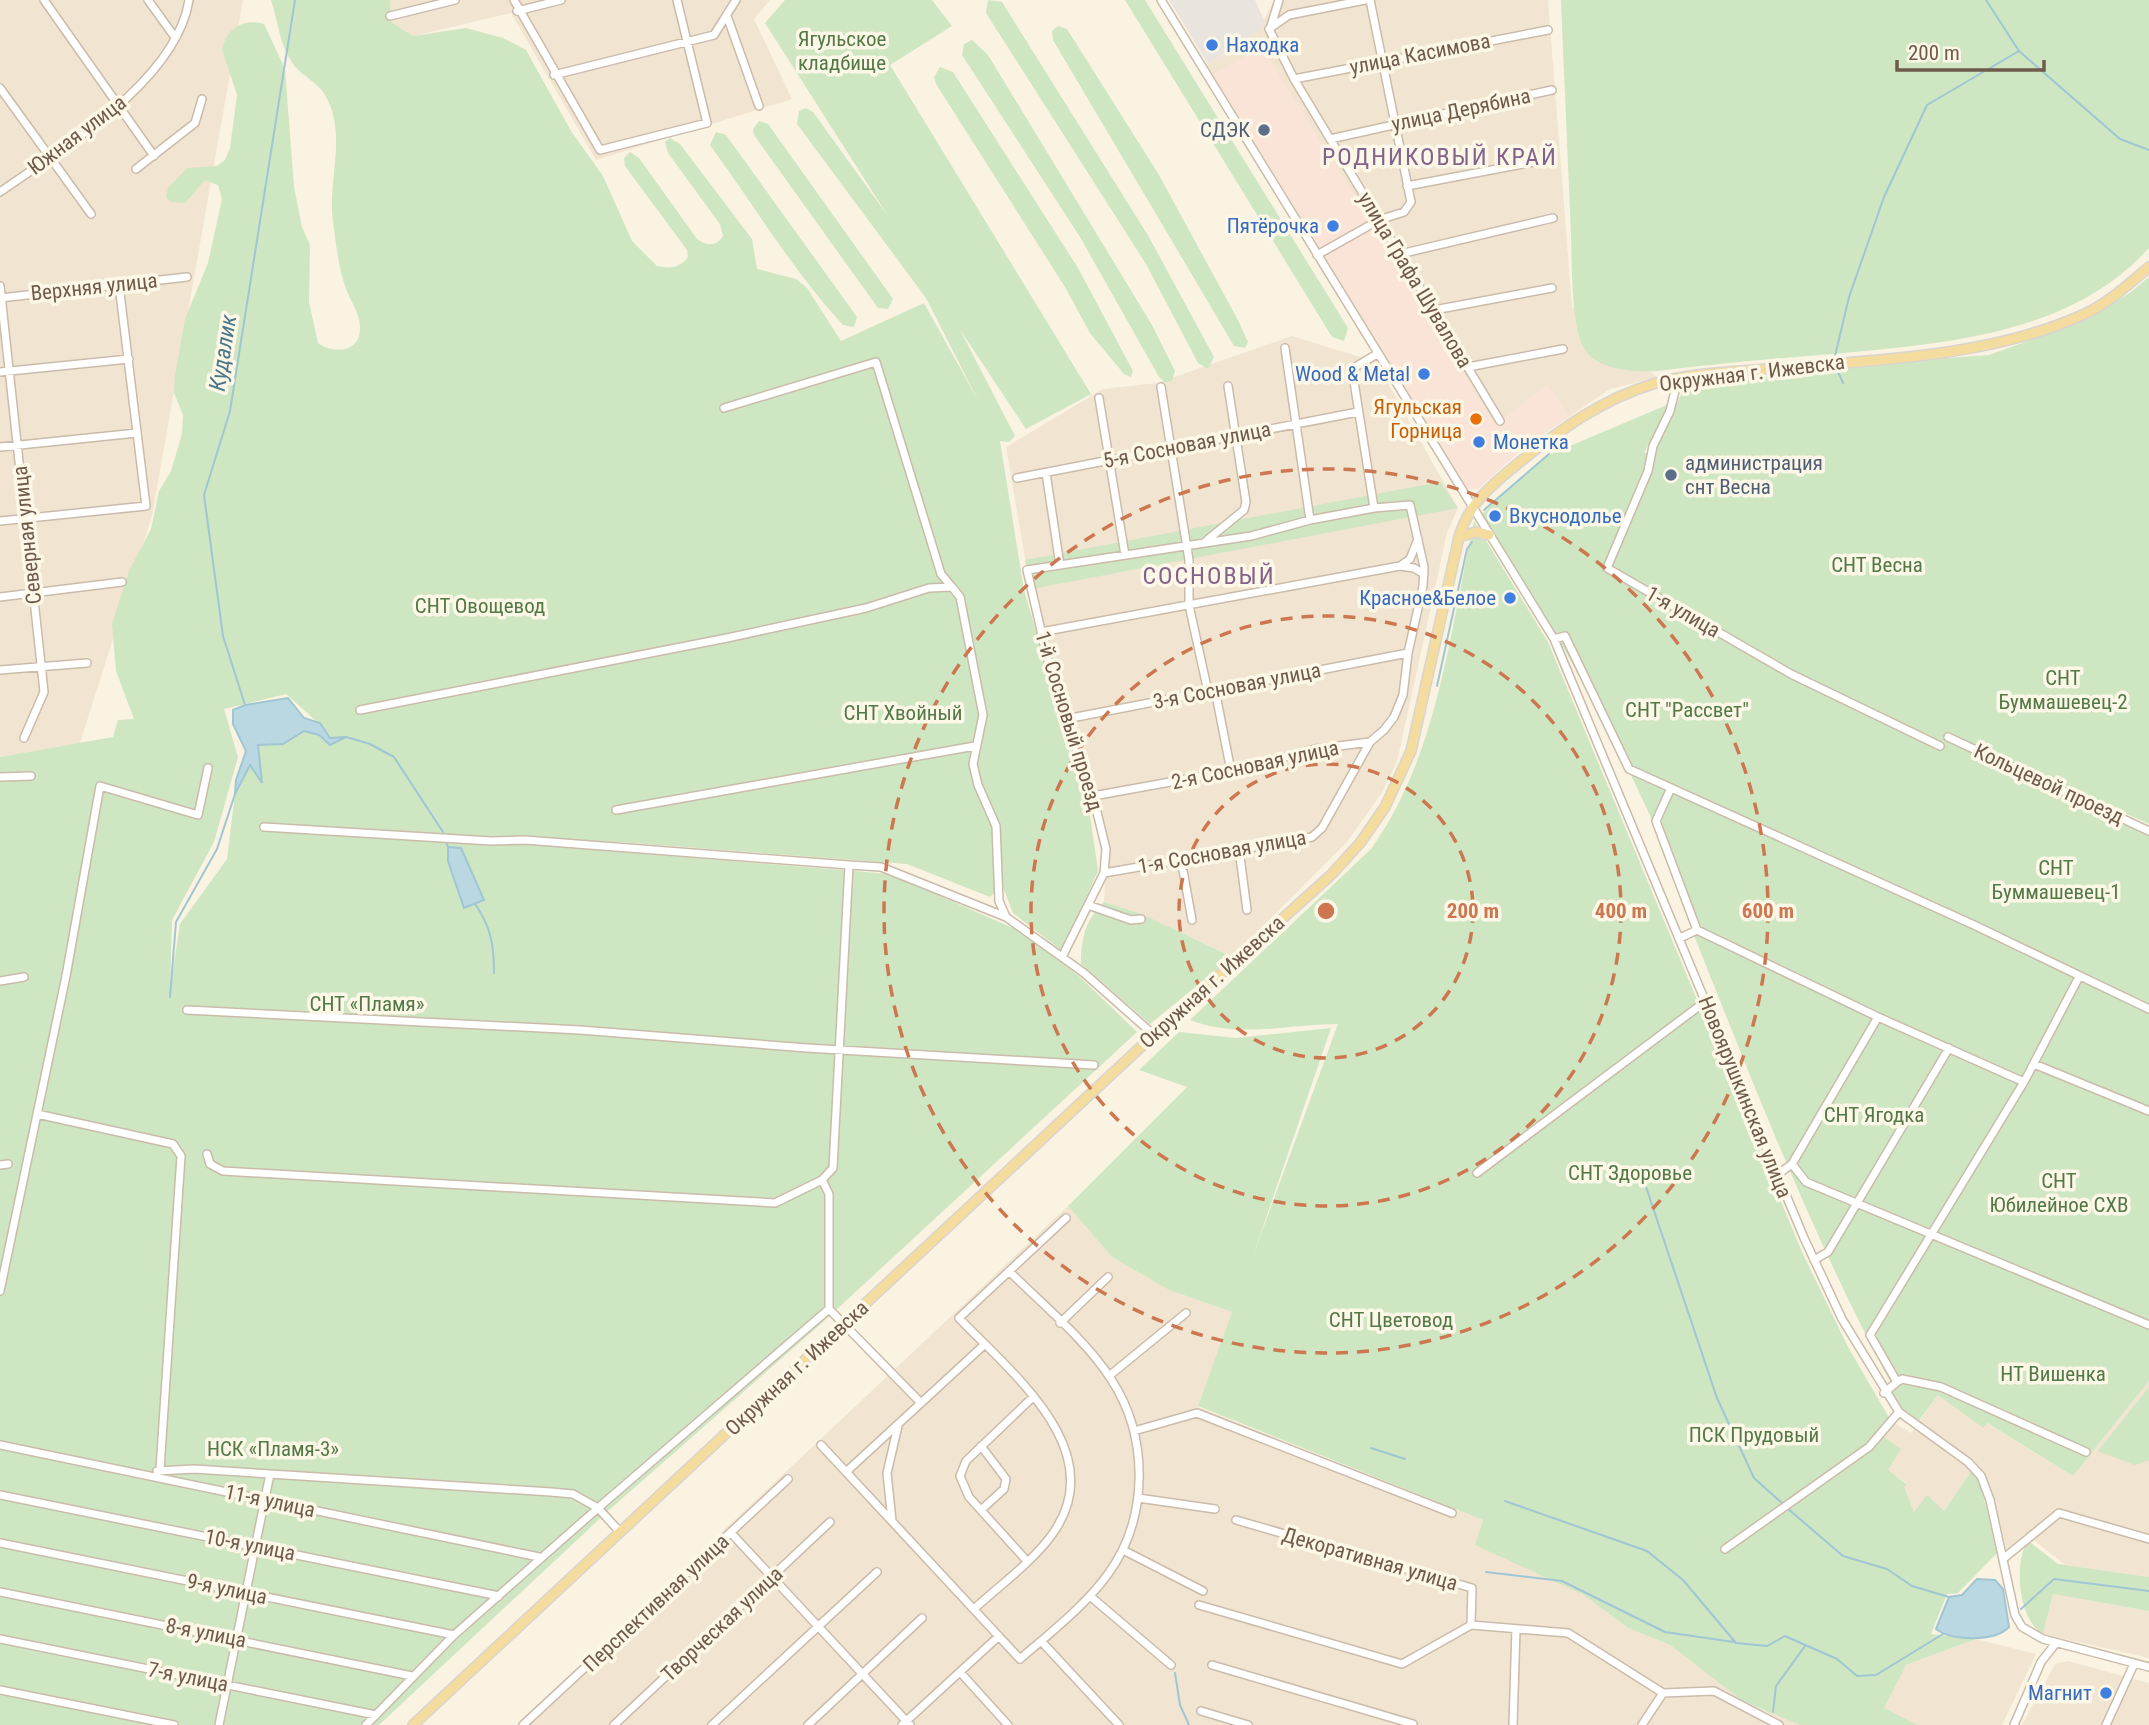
<svg xmlns="http://www.w3.org/2000/svg" width="2149" height="1725" font-family="'Roboto Condensed',sans-serif">
	<style>
		.residential { fill: #f1e5d1 }
		.commercial { fill: #fae4d7 }
		.industrial { fill: #e9e4dd }
		.green { fill: #cee6c2; fill-rule: evenodd }
		.water { fill: #b9d8e2; stroke: #a0c6d3; stroke-width: 2 }
		.lines { fill: none; stroke-linecap: round; stroke-linejoin: round }
		.stream { stroke: #a0c6d3; stroke-width: 2 }
		.minor-casing { stroke: #cabbaa; stroke-width: 10 }
		.major-casing { stroke: #dad4d0; stroke-width: 12 }
		.minor { stroke: #fff; stroke-width: 7 }
		.major { stroke: #f4dc9f; stroke-width: 9 }
		.ring { fill: none; stroke: #cc774f; stroke-width: 3.5; stroke-dasharray: 12 9 }
		.shop-dot { fill: #3f7fe0; stroke: #fdf7e8; stroke-width: 2.5 }
		.service-dot { fill: #5c6f8a; stroke: #fdf7e8; stroke-width: 2.5 }
		.food-dot { fill: #e8710a; stroke: #fdf7e8; stroke-width: 2.5 }
		.labels { text-anchor: middle; dominant-baseline: central; stroke-width: 7; stroke-linejoin: round; paint-order: stroke }
		.park-label { font-size: 21px; fill: #527a46; stroke: #fdf7e8 }
		.shop-label { font-size: 21px; fill: #366cbe; stroke: #fdf7e8; text-anchor: end }
		.street-label { font-size: 21px; fill: #705b4b; stroke: #fdf7e8 }
		.service-label { font-size: 21px; fill: #4e5e75; stroke: #fdf7e8; text-anchor: end }
		.food-label { font-size: 21px; fill: #c56008; stroke: #fdf7e8; text-anchor: end }
		.water-label { font-size: 23px; font-style: italic; fill: #4a7889; stroke: #fdf7e8 }
		.quarter-label { font-size: 24px; letter-spacing: 2px; fill: #82638c; stroke: #fdf7e8 }
		.centre { fill: #cc774f; stroke: #fdf7e8; stroke-width: 3.5 }
		.ring-label { font-size: 21px; text-anchor: middle; font-weight: bold; fill: #cc774f; stroke: #fdf7e8; stroke-width: 7; stroke-linejoin: round; paint-order: stroke }
	</style>
	<rect width="100%" height="100%" fill="#faf3e2"/>
	<path class="residential" d="M0,0H243L152,516L80,743L0,757Z
		M390,0H770L754,19L792,99L596,160L511,13L413,36L391,22Z
		M1274,0H1548L1572,307L1657,377L1610,389L1523,448L1478,489H1468L1207,65L1259,30Z
		M1292,336L1376,362L1458,508L1447,533L1397,762L1381,794L1347,842L1232,957L1142,914L1104,902L1106,865L1093,796L1053,682L1027,570L1006,447L1103,389L1157,383Z
		M1068,1206L1112,1257L1169,1290L1232,1312L1198,1407L1483,1520L1476,1545L1585,1595L1628,1628L1670,1645L1741,1700L1800,1725H517Z
		M2149,1381V1577L2065,1565L2025,1533L2007,1551L1994,1498L1984,1475L1975,1467L1944,1511L1914,1512L1904,1487L1906,1483L1887,1470L1881,1435L1891,1421L1911,1433L1938,1395L1982,1427L1986,1423L2073,1476Z
		M2053,1594L2149,1611V1658L2043,1634Z
		M1976,1639L2036,1654L2002,1725H1806L1907,1665Z
		M2068,1661L2149,1683V1725H2022L2055,1664Z"/>
	<path class="commercial" d="M1262,47L1495,424L1548,385L1569,417L1523,448L1478,489H1468L1213,74Z"/>
	<path class="industrial" d="M1169,0H1255L1264,20L1259,30L1208,64Z"/>
	<path class="green" d="M271,0H390L391,22L413,36L466,28L503,38L526,50L571,131L603,176L632,241L657,266C670,269 680,268 688,257L687,250L625,166L624,158L630,152L639,158L697,239C707,246 716,247 723,236L720,224L668,153L665,142L670,138L680,144L752,239L757,269L796,279L807,288L841,341L924,303L979,402L926,298L797,124L799,111L806,108L813,112L888,216L765,23L785,0H932L952,26L890,65L1091,394L1026,429L959,328L1015,436L1009,442L1000,441L1024,590L1090,815L1098,871L1062,951L1013,913L1002,885L990,897L907,864L618,842L446,834L488,841L890,874L1022,932L1080,977L1137,1032L823,1322L608,1511L379,1725H0V757L113,737L118,720L134,719L116,671L112,624L129,571L151,529L159,491L171,471L182,434L183,415L174,393L175,376L185,319L208,263L222,199L218,185L205,180L185,203L170,202L166,197L168,188L187,168L217,166L225,160L230,148L237,95L222,49C227,28 244,18 264,24L285,69L294,187L302,227L310,245L309,302L318,343C330,352 354,354 359,336C364,317 350,302 345,286C338,265 336,243 333,222C327,181 348,134 325,95C317,81 299,75 291,61C279,42 278,21 271,0ZM286,694L324,728L330,738H344L325,742L315,733L304,731L283,744L258,745L262,782L252,765H248L235,794L227,859L180,924L170,991L172,920L214,842L238,757L224,709Z
		M988,0L1002,2L1149,237L1214,357L1208,369L1198,363L1146,264L986,13Z
		M1125,0H1145L1348,328L1344,341L1332,337Z
		M1561,0H2149V248C2072,333 1951,343 1844,353C1782,358 1720,363 1658,371C1635,372 1597,371 1584,348C1571,327 1572,263 1571,237C1568,158 1564,79 1561,0Z
		M1058,26L1067,29L1159,175L1238,320L1248,342L1245,348L1234,346L1227,334L1053,40L1052,31Z
		M972,40L988,55L1152,325L1175,371L1172,381L1165,382L1159,377L1080,237L962,55L964,44Z
		M940,67L953,72L1078,268L1133,371L1131,377L1124,374L1090,333L1065,287L936,84L934,77Z
		M759,121L768,124L893,299L888,309L878,308L754,135L753,129Z
		M716,132L726,135L857,317L854,327L843,325C792,270 754,205 710,145Z
		M2149,277V824L1948,733L1946,737L2149,832V1381L2073,1476L1987,1423L1983,1428L1938,1395L1917,1423L1900,1409L1890,1393L1893,1387C1816,1244 1757,1094 1697,943C1679,899 1667,852 1647,809C1600,706 1543,610 1482,514L1544,457L1669,404L1644,453H1654L1685,386L1888,362L1989,355L2088,319L2131,292Z
		M1440,482L1458,508L1032,589L1025,560Z
		M1474,521L1548,642L1802,1252L1848,1347L1891,1421L1881,1435L1901,1449L1888,1470L1906,1484L1904,1487L1914,1512L1927,1495L1944,1511L1972,1470L1979,1480L1998,1552L1958,1593L1947,1594L1931,1634L1976,1639L1906,1665L1884,1708L1917,1725H1800L1741,1700L1670,1645L1628,1628L1584,1595L1475,1545L1483,1520L1198,1406L1232,1312L1169,1290L1112,1257L1068,1206L1187,1087L1139,1070L1179,1032L1236,1038L1331,1028L1253,1256L1338,1024C1289,1024 1238,1039 1190,1020L1371,849C1438,756 1450,631 1474,521Z
		M1104,902L1142,914L1232,957L1150,1024L1081,964C1081,938 1085,921 1104,902Z
		M2149,1387V1460L2135,1465L2098,1451Z
		M2031,1543L2058,1564L2149,1577V1611L2053,1594L2043,1634C2019,1621 2014,1567 2026,1544Z"/>
	<path class="water" d="M288,698L304,718L320,723L330,738L346,737L330,745L319,735L304,731L283,744L258,745L262,783L250,765L235,794L236,780L246,751L233,724V710L245,705Z
		M448,847L461,848L484,900L464,908L448,861Z
		M1977,1579L1995,1580L2003,1589L2009,1627C1995,1642 1952,1641 1936,1629L1949,1597L1962,1595Z"/>
	<g class="lines">
		<path class="stream" d="M1986,0L2019,51L2120,139L2149,150
			M1835,356L1849,297L1884,197L1927,105L2019,51
			M1836,367L1843,383
			M1484,510L1549,454
			M1437,686L1467,549L1472,542
			M245,705L223,636L204,495L230,411L295,0
			M346,737L370,744L394,757L443,832
			M446,842L448,847
			M475,904C491,927 494,945 494,973
			M170,997L176,922L217,849L235,794
			M1644,1181L1717,1398L1754,1478L1783,1504
			M1371,1448L1405,1459
			M1505,1501L1647,1551L1683,1580L1736,1643L1767,1646L1785,1636L1837,1659L1857,1676L1876,1675L1943,1634
			M1787,1508L1843,1556L1887,1569L1912,1586L1949,1597
			M1486,1572L1562,1581L1665,1632L1734,1642
			M2021,1609L2054,1579L2149,1591
			M1175,1673L1180,1705L1189,1725
			M1773,1712L1776,1686L1805,1646"/>
		<defs>
			<path id="minor" d="M44,0L154,156
				M148,0L174,36
				M514,0L600,150L707,123L677,0
				M1161,0L1554,639L1804,1238L1842,1319L1899,1412L1968,1462L1981,1476L1990,1500L2015,1615L2022,1627L2043,1639L2149,1667
				M517,11L561,0
				M390,16L455,0
				M727,16L759,106
				M1269,29L1294,79L1500,421
				M1269,29L1289,15L1365,0
				M1270,29L1279,0
				M554,75L714,35L736,0
				M1294,79L1548,30
				M0,88L91,214
				M1330,139L1552,90
				M136,169L195,123L202,99
				M1407,186L1550,159
				M0,192C62,148 176,82 189,0
				M1400,254L1553,218
				M1317,255L1379,220L1404,212L1411,202L1370,0
				M0,286L44,692L24,738
				M0,298L187,277
				M1434,310L1552,288
				M1285,348L1310,520
				M1468,367L1563,349
				M0,372L129,359
				M1678,379L1670,411L1653,446L1648,471L1607,568L1791,674L1940,746
				M1161,387L1189,560V605L1208,692L1217,700L1231,771
				M1099,398L1125,555
				M724,408L876,362L941,574L952,587
				M0,447L137,433
				M1046,473L1060,565L1027,570L1053,682L1093,796L1106,849L1104,873L1062,957
				M1017,478L1358,412
				M0,521L146,506L119,285
				M1206,541L1244,510L1246,502L1228,386
				M1060,565L1251,536L1310,520L1374,508
				M1400,566L1410,559L1418,539
				M0,597L122,582
				M1041,632L1400,566L1414,568L1424,574
				M1554,639L1565,636L1629,769L1974,925L2149,1009
				M0,670L87,663
				M360,710L727,638L866,608L929,588L952,587L960,597L983,715L973,764L978,785L996,826L999,901L1006,917L1084,973L1154,1035
				M1066,719L1408,653
				M1948,737L2149,831
				M0,777L31,776
				M1671,788L1656,821L1697,930
				M1093,796L1231,771L1315,749L1370,742L1384,730L1394,717L1403,695L1408,653L1423,586L1424,567L1410,505L1374,508L1352,369L1377,354
				M616,810L975,746
				M264,827L491,841L525,840L849,865
				M1239,849L1247,910
				M1181,859L1192,920
				M1104,873L1312,837L1322,828L1370,742
				M1088,905L1131,920L1141,919
				M1680,938L1697,930L1878,1017L2024,1082
				M0,981L24,977
				M187,1010L580,1030L807,1048L1094,1065
				M2034,1064L2149,1111
				M37,1114L173,1144L181,1156L160,1469
				M207,1154L210,1164L223,1171L775,1203L822,1180L833,1168L849,865L881,867L1006,917
				M1792,1164L1806,1182L2149,1325
				M0,1165L8,1164
				M1477,1173L1706,1001
				M1777,1175L1792,1164L1878,1017
				M822,1180L829,1194V1309L921,1403
				M1814,1260L1828,1252L1949,1048
				M0,1291L66,976L100,786L198,815L208,768
				M1060,1323L1108,1277
				M1109,1376L1186,1313
				M1897,1382L1902,1379L1941,1387L2086,1452
				M1884,1393L1897,1382L1870,1335L2024,1082L2079,977
				M1134,1431L1197,1413L1452,1513
				M0,1445L539,1557
				M821,1445L1020,1659C1050,1633 1085,1606 1108,1574C1149,1518 1149,1437 1111,1379C1085,1339 1043,1305 1009,1271
				M157,1471L194,1469L270,1474L219,1725
				M846,1472L984,1345
				M270,1474L551,1492L573,1494L598,1508L454,1635L366,1725
				M0,1495L499,1596
				M1138,1498L1215,1509
				M981,1510L1004,1489L1006,1479L981,1446
				M1236,1520L1472,1588L1471,1625
				M892,1521L887,1473L898,1426
				M620,1532L598,1508L829,1309
				M731,1533L910,1725
				M0,1543L454,1635
				M1725,1549L1869,1447L1899,1412
				M1123,1550L1203,1591
				M2003,1559L2059,1513L2149,1539
				M1026,1560L969,1497L960,1476L966,1461L1033,1397
				M0,1592L412,1676
				M1090,1596L1171,1665
				M1199,1605L1402,1664L1471,1625
				M974,1609C999,1586 1031,1563 1051,1536C1114,1452 1011,1373 959,1318L1066,1218
				M1471,1625L1568,1633L1663,1693L1714,1691L1779,1725
				M0,1639L376,1715
				M1041,1641L1119,1725
				M1212,1665L1413,1724
				M960,1672L1008,1725
				M0,1690L174,1725
				M1201,1711L1248,1725
				M523,1725L788,1479
				M614,1725L830,1522
				M712,1725L877,1572
				M808,1725L922,1618
				M902,1725L999,1636
				M1513,1725L1516,1629
				M1642,1725L1663,1693
				M2014,1725L2041,1662L2056,1643
				M2106,1725L2134,1664"/>
			<path id="major" d="M1459,537L1476,532L1489,535
				M413,1725L1174,1016L1331,875L1360,843L1385,807L1411,751L1459,537C1469,502 1494,483 1521,461C1561,429 1603,399 1653,384C1689,373 1730,372 1768,369C1870,360 1986,358 2080,316C2106,305 2128,285 2149,267"/>
		</defs>
		<use href="#minor" class="minor-casing"/>
		<use href="#major" class="major-casing"/>
		<use href="#minor" class="minor"/>
		<use href="#major" class="major"/>
	</g>
	<g class="ring">
		<circle cx="1326" cy="911" r="147"/>
		<circle cx="1326" cy="911" r="295"/>
		<circle cx="1326" cy="911" r="442"/>
	</g>
	<g class="shop-dot">
		<circle cx="1212" cy="45" r="7"/>
		<circle cx="1333" cy="226" r="7"/>
		<circle cx="1424" cy="374" r="7"/>
		<circle cx="1479" cy="442" r="7"/>
		<circle cx="1495" cy="516" r="7"/>
		<circle cx="1510" cy="598" r="7"/>
		<circle cx="2106" cy="1693" r="7"/>
	</g>
	<g class="service-dot">
		<circle cx="1264" cy="130" r="7"/>
		<circle cx="1671" cy="475" r="7"/>
	</g>
	<circle class="food-dot" cx="1476" cy="419" r="7"/>
	<g class="labels">
		<g class="park-label">
			<text x="842" y="39">Ягульское<tspan x="842" dy="24">кладбище</tspan></text>
			<text x="1877" y="565">СНТ Весна</text>
			<text x="480" y="606">СНТ Овощевод</text>
			<text x="2063" y="678">СНТ<tspan x="2063" dy="24">Буммашевец-2</tspan></text>
			<text x="1687" y="710">СНТ "Рассвет"</text>
			<text x="903" y="713">СНТ Хвойный</text>
			<text x="2056" y="868">СНТ<tspan x="2056" dy="24">Буммашевец-1</tspan></text>
			<text x="367" y="1004">СНТ «Пламя»</text>
			<text x="1874" y="1115">СНТ Ягодка</text>
			<text x="1630" y="1173">СНТ Здоровье</text>
			<text x="2059" y="1181">СНТ<tspan x="2059" dy="24">Юбилейное СХВ</tspan></text>
			<text x="1391" y="1320">СНТ Цветовод</text>
			<text x="2053" y="1374">НТ Вишенка</text>
			<text x="1754" y="1435">ПСК Прудовый</text>
			<text x="273" y="1449">НСК «Пламя-3»</text>
		</g>
		<g class="shop-label">
			<text x="1226" y="45" text-anchor="start">Находка</text>
			<text x="1319" y="226">Пятёрочка</text>
			<text x="1410" y="374">Wood &amp; Metal</text>
			<text x="1493" y="442" text-anchor="start">Монетка</text>
			<text x="1509" y="516" text-anchor="start">Вкуснодолье</text>
			<text x="1496" y="598">Красное&amp;Белое</text>
			<text x="2092" y="1693">Магнит</text>
		</g>
		<g class="street-label">
			<text transform="translate(1420 54) rotate(-11)">улица Касимова</text>
			<text transform="translate(1461 110) rotate(-12)">улица Дерябина</text>
			<text transform="translate(77 135) rotate(-37)">Южная улица</text>
			<text transform="translate(1415 280) rotate(59)">улица Графа Шувалова</text>
			<text transform="translate(94 287) rotate(-6)">Верхняя улица</text>
			<text transform="translate(1752 373) rotate(-7)">Окружная г. Ижевска</text>
			<text transform="translate(1187 445) rotate(-11)">5-я Сосновая улица</text>
			<text transform="translate(27 535) rotate(-96)">Северная улица</text>
			<text transform="translate(1683 612) rotate(30)">1-я улица</text>
			<text transform="translate(1237 686) rotate(-11)">3-я Сосновая улица</text>
			<text transform="translate(1069 721) rotate(73)">1-й Сосновый проезд</text>
			<text transform="translate(1255 765) rotate(-12)">2-я Сосновая улица</text>
			<text transform="translate(2049 784) rotate(25)">Кольцевой проезд</text>
			<text transform="translate(1222 852) rotate(-10)">1-я Сосновая улица</text>
			<text transform="translate(1212 982) rotate(-42)">Окружная г. Ижевска</text>
			<text transform="translate(1745 1097) rotate(68)">Новоярушкинская улица</text>
			<text transform="translate(797 1368) rotate(-43)">Окружная г. Ижевска</text>
			<text transform="translate(270 1501) rotate(12)">11-я улица</text>
			<text transform="translate(250 1545) rotate(11)">10-я улица</text>
			<text transform="translate(1370 1559) rotate(16)">Декоративная улица</text>
			<text transform="translate(227 1589) rotate(12)">9-я улица</text>
			<text transform="translate(656 1603) rotate(-43)">Перспективная улица</text>
			<text transform="translate(722 1624) rotate(-43)">Творческая улица</text>
			<text transform="translate(206 1633) rotate(11)">8-я улица</text>
			<text transform="translate(188 1677) rotate(11)">7-я улица</text>
		</g>
		<g class="service-label">
			<text x="1250" y="130">СДЭК</text>
			<text x="1685" y="463" text-anchor="start">администрация<tspan x="1685" dy="24">снт Весна</tspan></text>
		</g>
		<g class="food-label">
			<text x="1462" y="407">Ягульская<tspan x="1462" dy="24">Горница</tspan></text>
		</g>
		<g class="water-label">
			<text transform="translate(223 353) rotate(-81)">Кудалик</text>
		</g>
		<g class="quarter-label">
			<text x="1440" y="157">РОДНИКОВЫЙ КРАЙ</text>
			<text x="1209" y="576">СОСНОВЫЙ</text>
		</g>
	</g>
	<circle cx="1326" cy="911" r="10" class="centre"/>
	<g class="ring-label">
		<text x="1473" y="918">200 m</text>
		<text x="1621" y="918">400 m</text>
		<text x="1768" y="918">600 m</text>
	</g>
	<path d="M1897 60v10h147v-10" fill="none" stroke="#705b4b" stroke-width="3.5"/>
	<text x="1908" y="60" font-size="21" fill="#705b4b" stroke="#fdf7e8" stroke-width="5" paint-order="stroke">200 m</text>
</svg>
